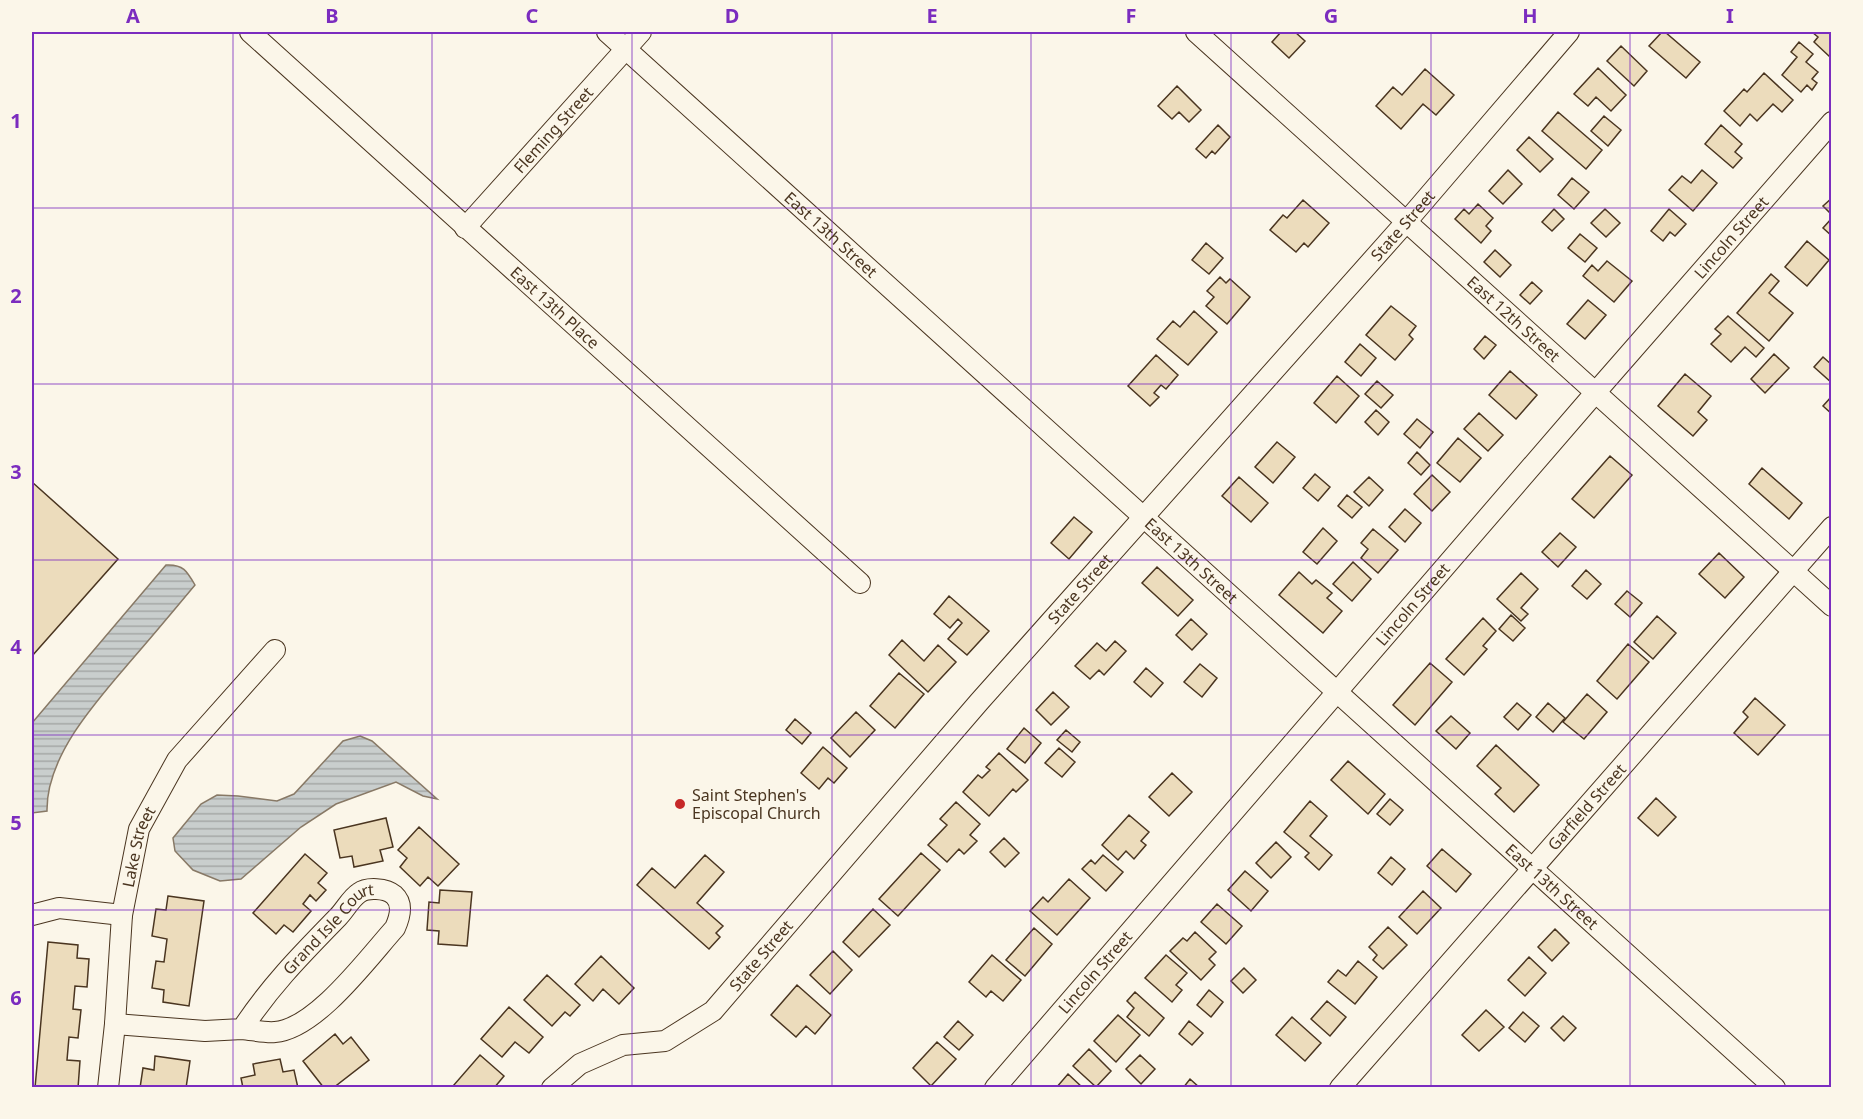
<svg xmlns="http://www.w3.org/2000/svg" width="1863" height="1119" font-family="'Noto Sans',sans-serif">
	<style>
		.water { fill: url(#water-rules); stroke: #887966; stroke-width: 1.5 }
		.building { fill: #ecdcbc; stroke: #4a3520; stroke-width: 1.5 }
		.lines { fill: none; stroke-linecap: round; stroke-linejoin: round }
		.minor-casing { stroke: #4a3520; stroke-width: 22 }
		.minor { stroke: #fbf6e9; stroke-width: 20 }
		.grid { fill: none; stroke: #7b2cbf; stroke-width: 1.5; stroke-opacity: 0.55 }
		.poi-dot { fill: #c62828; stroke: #fbf6e9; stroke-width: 2 }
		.labels { text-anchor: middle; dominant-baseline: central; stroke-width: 4.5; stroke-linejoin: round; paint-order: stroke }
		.street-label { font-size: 16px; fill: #4a3520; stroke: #fbf6e9 }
		.poi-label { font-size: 16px; fill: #4a3520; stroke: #fbf6e9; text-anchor: start }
		.neatline { fill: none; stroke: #7b2cbf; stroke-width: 2 }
		.grid-label { font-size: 20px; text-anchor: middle; font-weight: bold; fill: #7b2cbf }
	</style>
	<defs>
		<pattern id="water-rules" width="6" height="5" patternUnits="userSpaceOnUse" patternTransform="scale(1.5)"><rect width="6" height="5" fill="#c9cecd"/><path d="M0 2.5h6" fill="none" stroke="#a5a8a6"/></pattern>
	</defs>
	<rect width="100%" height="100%" fill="#fbf6e9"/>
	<path class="water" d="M166,565C183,564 187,571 195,585C175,609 155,633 135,656C100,697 46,754 47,811L32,813V723Z
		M360,736L372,741L437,799L423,796L396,782L336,804L301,827L241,879L220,881L193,870L175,851L173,838L201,804L217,795L238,796L277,801L294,794L343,741Z"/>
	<path class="building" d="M1281,32H1295L1305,41L1289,58L1272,42Z
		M1662,32H1665L1700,62L1686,78L1649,46Z
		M1812,32H1832V55L1830,57L1814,42L1818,37Z
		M1799,42L1813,54L1806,62L1818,72L1812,79L1817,83L1812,90L1807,85L1801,92L1782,75L1797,57L1791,52Z
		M1621,46L1647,71L1634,86L1607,61Z
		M1598,68L1626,95L1611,111L1596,97L1588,106L1574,94Z
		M1425,69L1454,95L1436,115L1423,104L1401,129L1376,106L1393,87L1402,95Z
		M1764,73L1793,100L1782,112L1773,104L1757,121L1750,114L1740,126L1724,111L1744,89L1747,92Z
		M1177,86L1201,110L1189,122L1179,112L1172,119L1158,106Z
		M1558,112L1602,150L1586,169L1542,131Z
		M1604,116L1621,130L1608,146L1591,131Z
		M1218,125L1230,137L1215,154L1212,151L1206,158L1196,149Z
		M1721,125L1742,144L1735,152L1742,158L1733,168L1705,144Z
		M1529,137L1553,159L1540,172L1517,150Z
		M1508,170L1522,184L1503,204L1489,191Z
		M1702,170L1717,183L1693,211L1669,190L1682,176L1691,183Z
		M1572,178L1589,192L1574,209L1558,195Z
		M1832,198V215L1823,206Z
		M1303,200L1329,223L1308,247L1304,243L1296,252L1270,230L1283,215L1287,218Z
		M1478,204L1493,218L1486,226L1491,231L1481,243L1455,219L1464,209L1469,214Z
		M1554,209L1564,219L1552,231L1542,222Z
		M1605,209L1620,223L1606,237L1591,223Z
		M1669,209L1686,224L1675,236L1670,232L1663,241L1651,231Z
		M1832,218V236L1823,228Z
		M1580,234L1597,248L1585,262L1568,248Z
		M1807,241L1829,260L1807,286L1785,267Z
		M1206,243L1223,258L1209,274L1192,260Z
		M1495,250L1511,265L1500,277L1484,262Z
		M1607,261L1632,281L1614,302L1583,276L1592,265L1598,271Z
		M1771,274L1779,281L1769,293L1793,313L1769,341L1737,313Z
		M1220,277L1226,283L1230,279L1250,297L1227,324L1206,306L1214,297L1207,291Z
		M1532,282L1542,291L1530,304L1520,295Z
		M1588,300L1606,315L1585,339L1567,324Z
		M1391,306L1416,326L1409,335L1413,339L1395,360L1366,335Z
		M1194,311L1217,332L1188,365L1157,339L1173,321L1180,327Z
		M1728,316L1764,348L1756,357L1745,347L1731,362L1711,344L1721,334L1715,329Z
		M1485,336L1496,345L1484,359L1474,349Z
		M1360,344L1376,358L1361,376L1345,362Z
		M1774,354L1789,368L1765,393L1751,379Z
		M1156,355L1178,375L1166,389L1161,385L1154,393L1159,397L1150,406L1128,386Z
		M1823,357L1832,365V383L1814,367Z
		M1510,371L1537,395L1516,419L1489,395Z
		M1685,374L1711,396L1698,412L1707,420L1693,436L1658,406Z
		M1337,376L1359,396L1336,423L1314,403Z
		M1377,381L1393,395L1381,408L1365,394Z
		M1832,396V414L1823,406Z
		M1376,410L1389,422L1378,435L1365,422Z
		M1479,413L1503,435L1488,451L1464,429Z
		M1417,419L1433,432L1420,448L1404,434Z
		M1458,438L1481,458L1460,482L1437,463Z
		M1277,442L1295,457L1273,483L1255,467Z
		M1417,452L1430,465L1421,475L1408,463Z
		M1610,456L1632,475L1594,518L1572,499Z
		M1762,468L1802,503L1789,519L1749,484Z
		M1315,474L1330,487L1318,501L1303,488Z
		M1432,475L1450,492L1432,511L1414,494Z
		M1239,477L1268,503L1251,522L1222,496Z
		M1369,477L1383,490L1369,506L1354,492Z
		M32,482L118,559L32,656Z
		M1347,495L1362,507L1352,518L1338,506Z
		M1405,509L1421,523L1405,542L1389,527Z
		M1074,517L1092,532L1069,559L1051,543Z
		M1323,528L1337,541L1317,564L1303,552Z
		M1373,529L1398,550L1378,573L1361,558L1368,549L1361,543Z
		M1560,533L1576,547L1558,567L1542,552Z
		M1719,553L1744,577L1725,598L1699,574Z
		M1353,562L1371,579L1352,601L1333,584Z
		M1157,567L1193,600L1178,616L1142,583Z
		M1586,570L1601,584L1587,599L1572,586Z
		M1299,572L1312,584L1316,580L1332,593L1327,598L1342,611L1323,633L1279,595Z
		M1521,573L1538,589L1521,608L1528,614L1521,621L1497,599Z
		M1627,591L1642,603L1630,617L1615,604Z
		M949,596L989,631L967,655L948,639L962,623L958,619L950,628L934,614Z
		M1511,615L1525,628L1513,641L1499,629Z
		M1657,616L1676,633L1653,659L1634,642Z
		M1483,618L1496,631L1483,646L1487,649L1464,675L1446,659Z
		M1191,619L1207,634L1192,650L1176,635Z
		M902,640L924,661L938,645L956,662L928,692L889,655Z
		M1115,641L1126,651L1104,675L1099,670L1090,679L1075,666L1097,643L1106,651Z
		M1628,644L1649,662L1617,699L1597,681Z
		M1430,663L1452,682L1415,725L1393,705Z
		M1200,664L1217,678L1202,697L1184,682Z
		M1146,668L1163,683L1151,697L1134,682Z
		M899,673L924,694L895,728L870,706Z
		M1053,692L1069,707L1051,725L1036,710Z
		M1587,694L1607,712L1584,739L1563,722Z
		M1755,698L1785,725L1758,755L1734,733L1748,717L1743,712Z
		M1517,703L1531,715L1518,730L1504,717Z
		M1548,703L1565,718L1553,732L1536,717Z
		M856,712L875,730L850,757L831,738Z
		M1451,716L1470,733L1456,749L1436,731Z
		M795,719L811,733L802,744L786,730Z
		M1024,728L1041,743L1025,763L1007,749Z
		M1066,730L1080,742L1072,752L1057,740Z
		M1496,745L1539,785L1514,812L1495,794L1501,788L1477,766Z
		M823,747L847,768L834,783L828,778L819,789L801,773Z
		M1059,748L1075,762L1062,777L1045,763Z
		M999,753L1028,780L1016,792L1013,789L989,816L963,792L978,775L982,778L990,770L986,767Z
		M1348,761L1385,794L1368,814L1331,780Z
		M1172,773L1192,792L1169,816L1149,797Z
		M1656,798L1676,817L1658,836L1638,818Z
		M1390,799L1403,810L1390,825L1377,814Z
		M1310,801L1327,816L1310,836L1332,855L1319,870L1305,857L1309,853L1284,832Z
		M956,802L980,824L970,835L977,841L964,854L959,849L947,862L928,845L947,825L940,819Z
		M1129,815L1149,832L1141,841L1146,845L1134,859L1126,851L1118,860L1102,845Z
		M386,818L393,847L380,850L383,861L354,867L352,856L340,858L334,830Z
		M419,827L459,864L438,886L428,877L420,886L400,867L407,858L398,850Z
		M1004,838L1019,853L1005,867L990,852Z
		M1276,842L1291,857L1271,878L1256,863Z
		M1442,849L1471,874L1456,892L1427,866Z
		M921,853L940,870L898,916L879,899Z
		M305,854L327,873L318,883L326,890L316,901L310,895L303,904L311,911L293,932L284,925L276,934L253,913Z
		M705,855L724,872L697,903L723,926L716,933L720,937L709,949L637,885L652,868L675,888Z
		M1103,855L1123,872L1106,891L1082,869L1091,860L1095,864Z
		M1391,857L1405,869L1392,885L1378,873Z
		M1245,871L1268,891L1251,911L1228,890Z
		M1069,879L1090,898L1057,935L1030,911L1043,897L1048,902Z
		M440,890L472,892L467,946L438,944L439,931L427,930L429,902L439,903Z
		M1423,891L1441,908L1417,934L1399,917Z
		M168,896L204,901L189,1006L163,1002L164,990L152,988L156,961L164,962L167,939L152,936L156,909L166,910Z
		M1217,904L1242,926L1226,944L1201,922Z
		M873,909L890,925L859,957L843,942Z
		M1388,927L1407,945L1383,969L1373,960L1377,955L1369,947Z
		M1034,928L1052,944L1025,976L1006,960Z
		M1555,929L1569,943L1552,961L1538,947Z
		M1195,932L1216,952L1209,959L1215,965L1201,980L1170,951L1183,938L1187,941Z
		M48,942L78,945L77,958L89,959L87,987L75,986L73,1009L81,1010L78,1038L69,1037L67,1060L80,1061L78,1088H35Z
		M833,951L852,970L830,994L810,975Z
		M992,955L1021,980L1003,1001L991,991L986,997L969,982Z
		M1166,955L1187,973L1176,985L1182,990L1172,1002L1145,978Z
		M601,956L634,988L619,1004L603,989L593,1001L575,984Z
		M1529,957L1546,973L1525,996L1508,980Z
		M1358,961L1377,977L1355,1004L1328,982L1338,970L1346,976Z
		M1244,968L1256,980L1243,993L1231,981Z
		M547,975L580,1005L570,1016L565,1012L552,1026L524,1000Z
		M797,985L831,1015L815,1034L806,1026L796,1037L771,1015Z
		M1209,990L1223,1002L1211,1017L1197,1005Z
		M1135,992L1164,1018L1149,1036L1127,1017L1134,1008L1127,1001Z
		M1327,1001L1346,1017L1330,1036L1311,1019Z
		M509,1007L543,1037L529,1053L515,1042L502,1057L481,1039Z
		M1486,1010L1504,1027L1479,1051L1462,1035Z
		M1523,1012L1539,1026L1525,1042L1509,1028Z
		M1118,1015L1140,1035L1116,1062L1094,1041Z
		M1563,1016L1576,1028L1564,1041L1551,1028Z
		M1292,1017L1321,1043L1305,1061L1276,1035Z
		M958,1021L973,1035L959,1050L944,1037Z
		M1189,1021L1203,1033L1192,1045L1179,1034Z
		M335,1034L343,1044L351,1037L369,1060L333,1088H324L303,1061Z
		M937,1042L956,1059L931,1086L913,1068Z
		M1089,1049L1111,1071L1096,1087L1073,1066Z
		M480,1055L504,1076L494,1088H454L453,1086Z
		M1140,1055L1155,1069L1141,1084L1126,1069Z
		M155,1056L190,1061L186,1088H140L143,1068L154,1070Z
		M280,1059L283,1072L294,1070L298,1088H243L241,1078L255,1075L253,1064Z
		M1068,1074L1083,1088H1056Z
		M1190,1079L1200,1088H1183Z"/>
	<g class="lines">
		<defs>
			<g id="minor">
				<path id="s1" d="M250,32L860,583"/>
				<path id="s2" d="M607,32L1775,1088"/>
				<path id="s3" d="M1196,32L1832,606"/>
				<path id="s4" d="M465,228L641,32"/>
				<path d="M32,915L59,908L122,915"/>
				<path id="s5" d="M115,1024L205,1031L242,1029C271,985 302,954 338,917C345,910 351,898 359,893C367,887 386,888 394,895C404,904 400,917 395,928C368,958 316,1029 275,1032C265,1033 253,1030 242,1029"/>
				<path id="s6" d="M108,1088L115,1024L122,915L139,829L177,760L275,650"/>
				<path id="s7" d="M552,1088L580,1064L623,1045L665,1041L713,1011L979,702L1407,221L1569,32"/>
				<path id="s8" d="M995,1088L1595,393L1832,122"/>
				<path id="s9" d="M1340,1088L1832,527"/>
			</g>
		</defs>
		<use href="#minor" class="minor-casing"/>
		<use href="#minor" class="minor"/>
	</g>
	<path class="grid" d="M233,32V1088M432,32V1088M632,32V1088M832,32V1088M1031,32V1088M1231,32V1088M1431,32V1088M1630,32V1088M32,208H1832M32,384H1832M32,560H1832M32,735H1832M32,910H1832"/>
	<circle class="poi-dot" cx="680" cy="804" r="6"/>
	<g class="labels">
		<g class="street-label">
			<text stroke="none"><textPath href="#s4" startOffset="132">Fleming Street</textPath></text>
			<text stroke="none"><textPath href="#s7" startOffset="1228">State Street</textPath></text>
			<text stroke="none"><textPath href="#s2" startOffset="302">East 13th Street</textPath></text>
			<text stroke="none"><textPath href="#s8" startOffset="1125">Lincoln Street</textPath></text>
			<text stroke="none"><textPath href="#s1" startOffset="411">East 13th Place</textPath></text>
			<text stroke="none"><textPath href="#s3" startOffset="428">East 12th Street</textPath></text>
			<text stroke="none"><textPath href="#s2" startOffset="788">East 13th Street</textPath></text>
			<text stroke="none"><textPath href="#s7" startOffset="742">State Street</textPath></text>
			<text stroke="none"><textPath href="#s8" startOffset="639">Lincoln Street</textPath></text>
			<text stroke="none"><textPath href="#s9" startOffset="374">Garfield Street</textPath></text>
			<text stroke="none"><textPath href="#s6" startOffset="244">Lake Street</textPath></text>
			<text stroke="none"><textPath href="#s2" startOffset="1274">East 13th Street</textPath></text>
			<text stroke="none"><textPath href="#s5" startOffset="261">Grand Isle Court</textPath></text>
			<text stroke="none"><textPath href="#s7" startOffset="256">State Street</textPath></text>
			<text stroke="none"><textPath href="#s8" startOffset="153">Lincoln Street</textPath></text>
		</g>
		<g class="poi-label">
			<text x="692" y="795">Saint Stephen's<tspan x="692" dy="18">Episcopal Church</tspan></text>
		</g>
	</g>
	<rect width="1863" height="1119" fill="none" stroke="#fbf6e9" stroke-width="66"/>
	<rect x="33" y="33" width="1797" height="1053" class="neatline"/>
	<g class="grid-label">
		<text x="133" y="23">A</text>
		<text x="332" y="23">B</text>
		<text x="532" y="23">C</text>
		<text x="732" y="23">D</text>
		<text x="932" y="23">E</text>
		<text x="1131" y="23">F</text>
		<text x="1331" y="23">G</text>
		<text x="1530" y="23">H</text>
		<text x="1730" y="23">I</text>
		<text x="16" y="128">1</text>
		<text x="16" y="303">2</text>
		<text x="16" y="479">3</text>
		<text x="16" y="654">4</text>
		<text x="16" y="830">5</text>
		<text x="16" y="1005">6</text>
	</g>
</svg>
